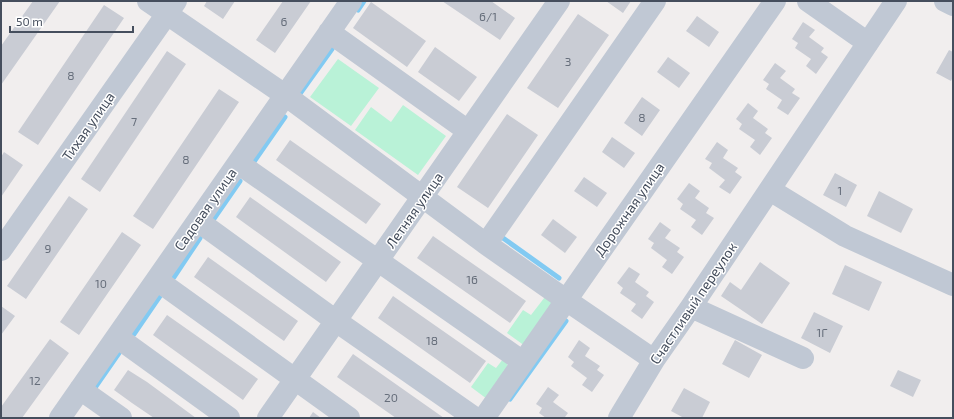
<svg xmlns="http://www.w3.org/2000/svg" width="954" height="419" font-family="'Exo 2',sans-serif">
	<style>
		.green { fill: #b9f2d7 }
		.lines { fill: none; stroke-linecap: round; stroke-linejoin: round }
		.stream { stroke: #82caf2; stroke-width: 5 }
		.building { fill: #c9ccd4 }
		.minor { stroke: #c0c8d4; stroke-width: 22 }
		.labels { text-anchor: middle; dominant-baseline: central; stroke-width: 3; stroke-linejoin: round; paint-order: stroke }
		.number-label { font-size: 12px; fill: #666e7b }
		.street-label { font-size: 14px; fill: #454e5d; stroke: #fff }
	</style>
	<rect width="100%" height="100%" fill="#f1eeee"/>
	<path class="green" d="M338,59L379,88L351,126L310,97Z
		M403,105L446,136L418,175L355,130L371,107L391,122Z
		M548,293L555,300L525,346L507,333L523,310L531,315Z
		M503,359L507,363L508,368L487,399L471,387L488,363L496,368Z"/>
	<g class="lines">
		<path class="stream" d="M358,10L364,1
			M299,95L332,49
			M253,163L285,117
			M213,220L240,181
			M503,238L559,278
			M174,277L200,238
			M134,334L160,296
			M94,389L119,353
			M510,399L566,321"/>
	</g>
	<path class="building" d="M33,1H60L1,85V46Z
		M207,1H235L223,19L204,6Z
		M283,1H311L275,53L256,40Z
		M442,1H491L515,18L500,40Z
		M606,1H631L623,13Z
		M371,2L426,41L407,67L353,28Z
		M104,5L124,18L38,145L18,132Z
		M578,14L609,35L558,108L527,88Z
		M697,16L719,32L709,47L686,31Z
		M803,22L815,30L809,37L824,48L821,52L828,57L816,74L806,66L811,59L795,48L798,43L792,39Z
		M435,47L477,77L459,101L418,72Z
		M949,50L953,52V77L951,81L936,73Z
		M167,51L186,64L100,192L81,179Z
		M668,57L690,73L679,88L657,72Z
		M775,63L786,71L780,78L795,89L792,93L800,98L788,115L777,108L782,100L766,89L769,84L763,80Z
		M219,89L239,102L153,229L133,216Z
		M642,97L660,110L642,136L624,123Z
		M748,103L758,111L753,118L768,129L765,133L772,138L760,155L750,147L755,140L739,129L742,124L736,119Z
		M507,114L538,135L488,208L457,187Z
		M612,137L635,153L624,168L602,152Z
		M290,140L381,204L366,224L276,160Z
		M717,142L728,150L723,158L738,168L735,172L742,177L730,194L719,187L725,180L709,168L712,163L705,159Z
		M4,152L23,165L1,197V157Z
		M835,173L857,185L846,207L823,195Z
		M584,177L607,193L597,207L574,191Z
		M689,183L700,191L695,198L709,208L706,213L714,218L702,235L691,227L696,220L680,209L683,204L677,199Z
		M879,191L913,209L901,233L867,216Z
		M69,196L88,209L26,299L7,286Z
		M250,197L341,262L326,282L236,217Z
		M553,219L577,237L565,253L541,235Z
		M660,222L671,230L665,238L680,248L677,252L684,257L672,274L662,267L667,260L651,248L654,243L648,239Z
		M122,232L141,245L79,335L60,322Z
		M433,236L526,301L510,323L417,258Z
		M208,257L298,321L284,341L194,277Z
		M760,262L790,283L762,324L721,296L730,282L741,290Z
		M845,265L882,282L869,311L832,294Z
		M629,267L640,274L635,282L649,292L646,296L654,302L642,319L631,311L636,304L620,293L623,288L617,283Z
		M393,296L486,361L470,383L378,318Z
		M1,306L15,316L1,335Z
		M814,312L843,326L830,353L801,338Z
		M167,315L258,379L243,400L153,335Z
		M50,339L69,353L22,418H1V407Z
		M579,340L590,348L585,356L600,366L597,370L604,375L592,392L582,385L587,378L571,366L574,362L568,357Z
		M735,340L762,355L749,378L722,364Z
		M353,354L444,418H396L337,377Z
		M128,370L147,382L196,418H154L132,403L114,390Z
		M898,370L921,380L913,397L890,386Z
		M548,387L559,395L553,402L568,413L565,417L567,418H546L539,413L542,408L536,404Z
		M684,388L710,402L702,418H684L671,411Z
		M313,412L321,418H309Z"/>
	<g class="lines">
		<path class="minor" d="M148,1L285,95L486,244L566,300L654,360
			M808,1L868,43
			M945,1L953,5
			M329,32L468,131
			M238,163L523,362
			M770,190L845,236L953,285
			M198,221L336,321L475,418
			M486,244L655,1
			M1,250L176,1
			M157,280L349,418
			M691,307L803,358
			M117,337L229,418
			M80,389L121,418
			M60,418L351,1
			M268,418L559,1
			M484,418L775,1
			M619,418L654,360L691,307L896,1"/>
	</g>
	<g class="labels">
		<g class="number-label">
			<text x="488" y="16">6/1</text>
			<text x="284" y="21">6</text>
			<text x="568" y="61">3</text>
			<text x="71" y="75">8</text>
			<text x="642" y="117">8</text>
			<text x="134" y="121">7</text>
			<text x="186" y="159">8</text>
			<text x="840" y="190">1</text>
			<text x="48" y="248">9</text>
			<text x="472" y="279">16</text>
			<text x="101" y="283">10</text>
			<text x="822" y="332">1Г</text>
			<text x="432" y="340">18</text>
			<text x="35" y="380">12</text>
			<text x="391" y="397">20</text>
		</g>
		<g class="street-label">
			<text transform="translate(88 126) rotate(-55)">Тихая улица</text>
			<text transform="translate(205 209) rotate(-55)">Садовая улица</text>
			<text transform="translate(629 209) rotate(-55)">Дорожная улица</text>
			<text transform="translate(414 210) rotate(-55)">Летняя улица</text>
			<text transform="translate(693 303) rotate(-56)">Счастливый переулок</text>
		</g>
	</g>
	<rect width="954" height="419" fill="none" stroke="#454e5d" stroke-width="4"/>
	<path d="M10 26v6h123v-6" fill="none" stroke="#454e5d" stroke-width="2"/>
	<text x="16" y="26" font-size="12" fill="#454e5d" stroke="#ffffff" stroke-width="3" paint-order="stroke">50 m</text>
</svg>
